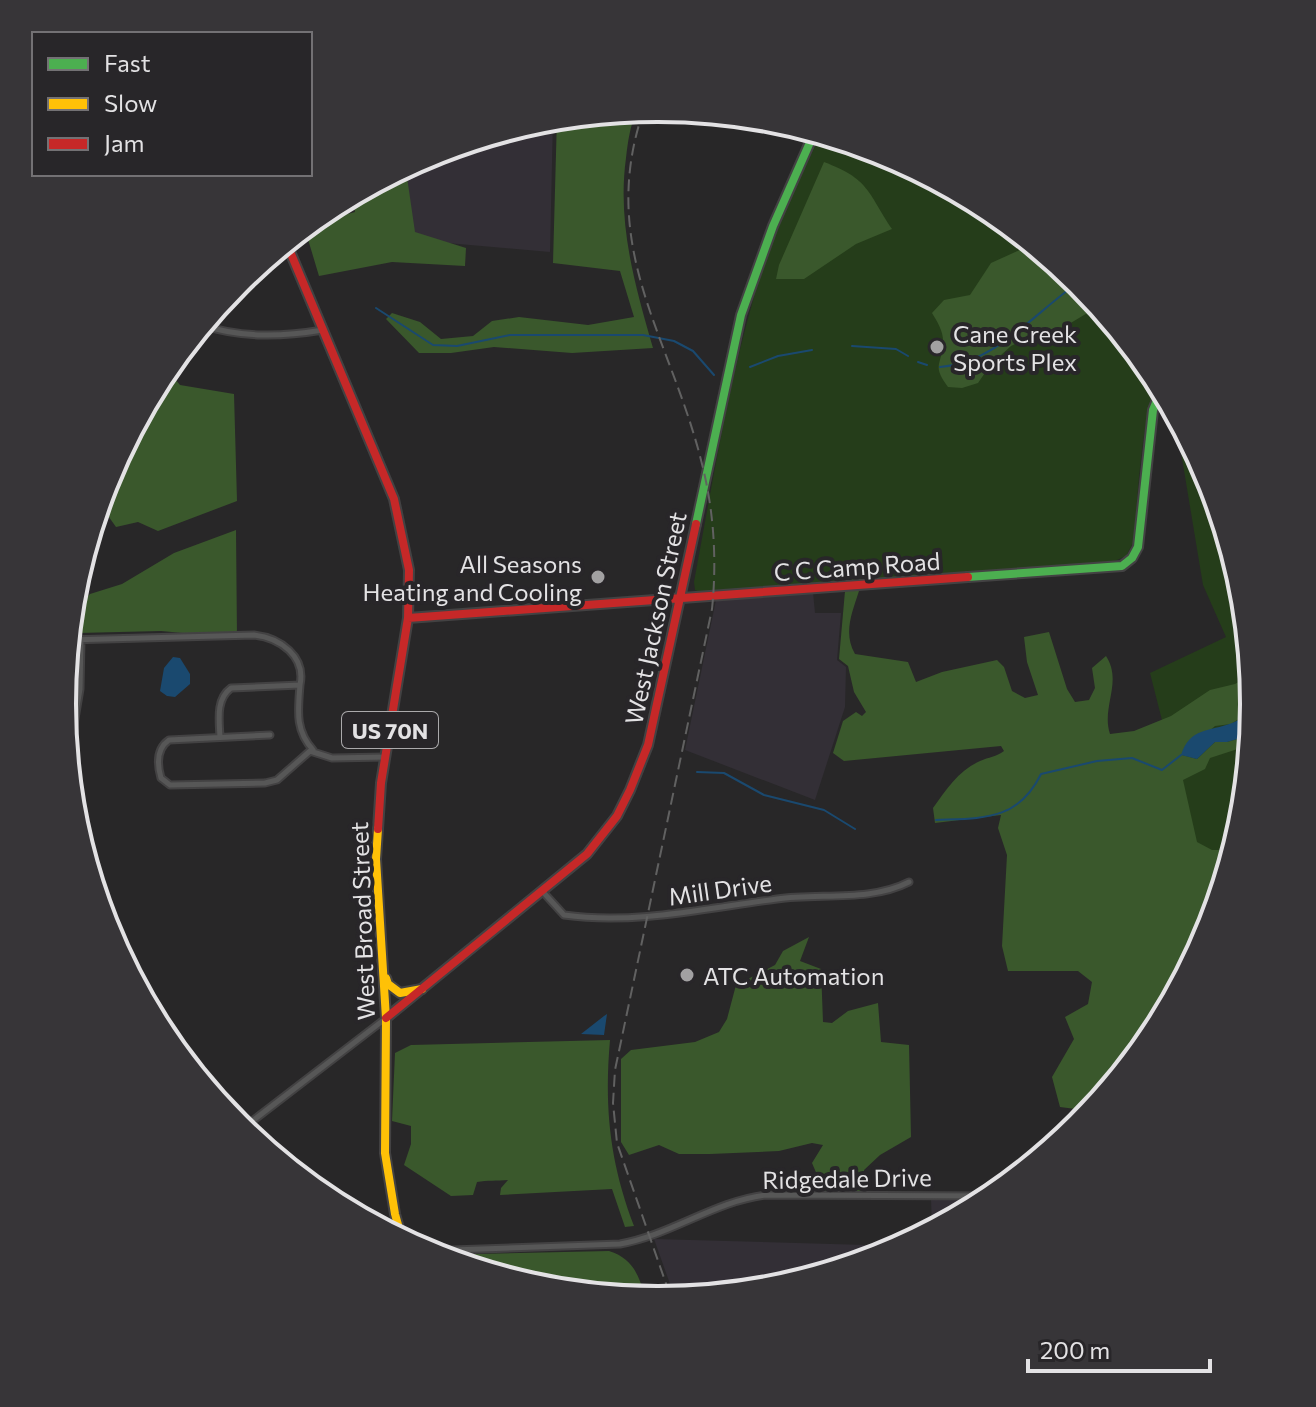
<svg xmlns="http://www.w3.org/2000/svg" width="1316" height="1407" font-family="Commissioner,sans-serif">
	<style>
		.built { fill: #332f36 }
		.green { fill: #253d1a }
		.forest { fill: #3a582c }
		.water { fill: #1a496f }
		.lines { fill: none; stroke-linecap: round; stroke-linejoin: round }
		.stream { stroke: #1a496f; stroke-width: 2 }
		.street-casing { stroke: #434243; stroke-width: 9 }
		.fast-casing { stroke: #434243; stroke-width: 12 }
		.slow-casing { stroke: #434243; stroke-width: 12 }
		.jam-casing { stroke: #434243; stroke-width: 12 }
		.street { stroke: #575757; stroke-width: 5 }
		.fast { stroke: #4caf50; stroke-width: 8 }
		.slow { stroke: #ffc107; stroke-width: 8 }
		.jam { stroke: #c62828; stroke-width: 8 }
		.rail { stroke: #616161; stroke-width: 2; stroke-dasharray: 12 6; stroke-linecap: butt }
		.poi-dot { fill: #a2a1a2; stroke: #282629; stroke-width: 3 }
		.labels { text-anchor: middle; dominant-baseline: central; stroke-width: 8; stroke-linejoin: round; paint-order: stroke }
		.shield { fill: #282629; stroke: #abaaac; stroke-width: 2 }
		.shield-label { font-size: 22px; font-weight: bold; fill: #e3e2e4 }
		.poi-label { font-size: 24px; fill: #e3e2e4; stroke: #282629; text-anchor: start }
		.street-label { font-size: 24px; fill: #e3e2e4; stroke: #282629 }
		.rim { fill: none; stroke: #e3e2e4; stroke-width: 4 }
	</style>
	<rect width="100%" height="100%" fill="#282728"/>
	<path class="built" d="M553,118L550,252L402,239L403,172L397,171L430,153Z
		M813,592L815,613H841L837,660L846,667L845,707L815,800L685,750L716,600Z
		M931,1198L987,1200L932,1230Z
		M654,1239L901,1246L886,1254L774,1288L675,1298Z"/>
	<path class="green" d="M821,133L886,153L989,208L1080,282L1154,373L1159,383C1142,402 1137,510 1134,541L1126,556L1110,563L702,593L695,590L694,582C714,475 731,365 765,261C780,218 802,175 821,133Z
		M1174,410L1209,476L1243,588L1254,704L1242,820L1232,855L1194,846L1150,673L1226,637L1203,585Z"/>
	<path class="forest" d="M637,110C630,126 628,141 626,158C617,224 635,285 653,348L572,353L494,347L451,353H419L386,319L392,313L420,322L441,339L473,336L492,321L519,317L588,325L634,317L620,271L553,263L557,117Z
		M824,162C869,179 867,191 892,229L856,244L804,279H776L779,265Z
		M393,172L407,177L415,232L466,248L465,266L392,262L319,276L304,226L355,212L351,195Z
		M1033,244L1080,282L1099,306L1064,327L1037,333L1011,346L991,364L978,383L962,388L948,387C932,365 941,367 943,344C944,332 938,323 932,313L944,300L970,295L991,263Z
		M166,368L180,385L234,394L237,501L158,531L138,522L116,527L99,503L108,475Z
		M236,530L237,638L161,631L78,633L75,612L90,594L122,584L174,553Z
		M845,591H859C852,613 843,633 855,654L908,662L916,682L942,672L997,660L1004,667L1012,691L1025,698L1038,695L1027,662L1024,637L1049,632L1067,689L1075,702L1089,700L1095,688L1092,668L1106,656C1123,682 1101,707 1110,734L1134,731L1171,716L1210,690L1235,684L1251,675L1254,709L1231,724L1215,726L1182,755L1197,759L1215,742H1227L1251,735L1250,745L1210,758L1205,769L1183,780L1197,842L1212,850H1233L1208,932L1191,965L1166,985L1167,991L1175,994L1153,1035L1126,1068L1122,1067L1120,1076L1091,1111L1060,1107L1052,1077L1074,1039L1065,1017L1088,1004L1092,982L1078,971H1008L1002,946L1007,855L998,828L1001,815L935,823L933,808C946,790 959,770 980,761C989,757 996,757 1004,751L1001,746L844,761L833,753L843,721L856,712L862,716L866,712L854,692L848,666L839,659Z
		M809,937L800,961L821,969L823,1022L832,1023L848,1011L878,1003L881,1042L909,1045L911,1137L880,1155L864,1170V1191H824L812,1163L823,1145L812,1143L779,1151L710,1154H679L659,1145L629,1155L621,1142V1059L631,1050L695,1042L719,1032L727,1019L736,985L775,965L783,951Z
		M610,1040C604,1108 610,1163 634,1226L625,1227L612,1189L500,1195L501,1188L508,1180C497,1181 487,1180 477,1182L473,1195L451,1196L404,1165L411,1144V1126L392,1121L395,1053L411,1045Z
		M609,1251C634,1259 638,1275 646,1298L541,1288L471,1267L475,1254Z"/>
	<path class="water" d="M173,657L180,658L190,674V684L175,697L167,696L160,691L164,668Z
		M1254,709L1251,735L1227,742H1215L1197,759L1181,755C1190,727 1209,732 1232,723C1240,720 1247,714 1254,709Z
		M607,1014L604,1035L581,1034L604,1016Z"/>
	<g class="lines">
		<path class="stream" d="M376,308L433,345L457,346L510,335H643L674,341L693,351L714,375
			M852,346L896,349L908,356
			M918,362L927,365
			M750,367L778,356L812,350
			M940,367C996,363 1035,312 1079,282
			M697,772L724,773L764,795L824,810L855,829
			M936,820C983,818 1018,821 1041,774L1097,761L1132,758L1162,770L1181,755"/>
		<defs>
			<path id="street" d="M201,325C242,338 281,337 323,330
				M68,640L254,635C280,638 306,656 300,685L231,688C216,699 219,719 220,737
				M300,685C298,711 295,730 313,750
				M270,735L169,740C156,749 157,764 161,778L170,785L265,783L277,780L310,751L332,758L385,757
				M68,760L80,689L81,639
				M543,892L564,915C635,925 707,908 777,899C820,893 870,902 909,882
				M242,1129L385,1019
				M423,1251L620,1244C671,1235 715,1201 766,1195L993,1196"/>
			<path id="fast" d="M696,524L741,315L773,226L815,131
				M968,577L1122,566L1132,558L1138,547L1153,410L1162,388"/>
			<path id="slow" d="M378,829L376,859L386,1018L385,1153L395,1214L402,1239
				M386,978L388,984L400,993L422,989"/>
			<path id="jam" d="M286,242L394,499L409,570L408,618L381,783L378,829
				M408,618L968,577
				M386,1018L587,854L617,816L630,790L648,745L696,524"/>
		</defs>
		<use href="#street" class="street-casing"/>
		<use href="#fast" class="fast-casing"/>
		<use href="#slow" class="slow-casing"/>
		<use href="#jam" class="jam-casing"/>
		<use href="#street" class="street"/>
		<use href="#fast" class="fast"/>
		<use href="#slow" class="slow"/>
		<use href="#jam" class="jam"/>
		<path class="rail" d="M644,109C596,247 671,337 702,464C714,511 717,561 712,609L615,1070L613,1103L617,1143L671,1298"/>
	</g>
	<g class="poi-dot">
		<circle cx="937" cy="347" r="8"/>
		<circle cx="598" cy="577" r="8"/>
		<circle cx="687" cy="975" r="8"/>
	</g>
	<g class="labels">
		<rect class="shield" x="342" y="712" width="96" height="36" rx="6"/>
		<g class="shield-label">
			<text x="390" y="730">US 70N</text>
		</g>
		<g class="poi-label">
			<text x="953" y="333">Cane Creek<tspan x="953" dy="28">Sports Plex</tspan></text>
			<text x="582" y="563" text-anchor="end">All Seasons<tspan x="582" dy="28">Heating and Cooling</tspan></text>
			<text x="703" y="975">ATC Automation</text>
		</g>
		<g class="street-label">
			<text transform="translate(857 566) rotate(-4)">C C Camp Road</text>
			<text transform="translate(655 618) rotate(-78)">West Jackson Street</text>
			<text transform="translate(720 889) rotate(-8)">Mill Drive</text>
			<text transform="translate(362 921) rotate(-92)">West Broad Street</text>
			<text transform="translate(847 1178) rotate(-1)">Ridgedale Drive</text>
		</g>
	</g>
	<path d="M0 0H1316V1407H0ZM76 704a582 582 0 1 1 1164 0a582 582 0 1 1-1164 0Z" fill="#373538" fill-rule="evenodd"/>
	<path class="rim" d="M76 704a582 582 0 1 1 1164 0a582 582 0 1 1-1164 0Z"/>
	<rect x="32" y="32" width="280" height="144" fill="#282629" stroke="#737174" stroke-width="2"/>
	<rect x="48" y="58" width="40" height="12" fill="#4caf50" stroke="#737174" stroke-width="2"/>
	<text x="104" y="72" font-size="24" fill="#e3e2e4">Fast</text>
	<rect x="48" y="98" width="40" height="12" fill="#ffc107" stroke="#737174" stroke-width="2"/>
	<text x="104" y="112" font-size="24" fill="#e3e2e4">Slow</text>
	<rect x="48" y="138" width="40" height="12" fill="#c62828" stroke="#737174" stroke-width="2"/>
	<text x="104" y="152" font-size="24" fill="#e3e2e4">Jam</text>
	<path d="M1028 1359v12h182v-12" fill="none" stroke="#e3e2e4" stroke-width="4"/>
	<text x="1040" y="1359" font-size="24" fill="#e3e2e4" stroke="#282629" stroke-width="6" paint-order="stroke">200 m</text>
</svg>
